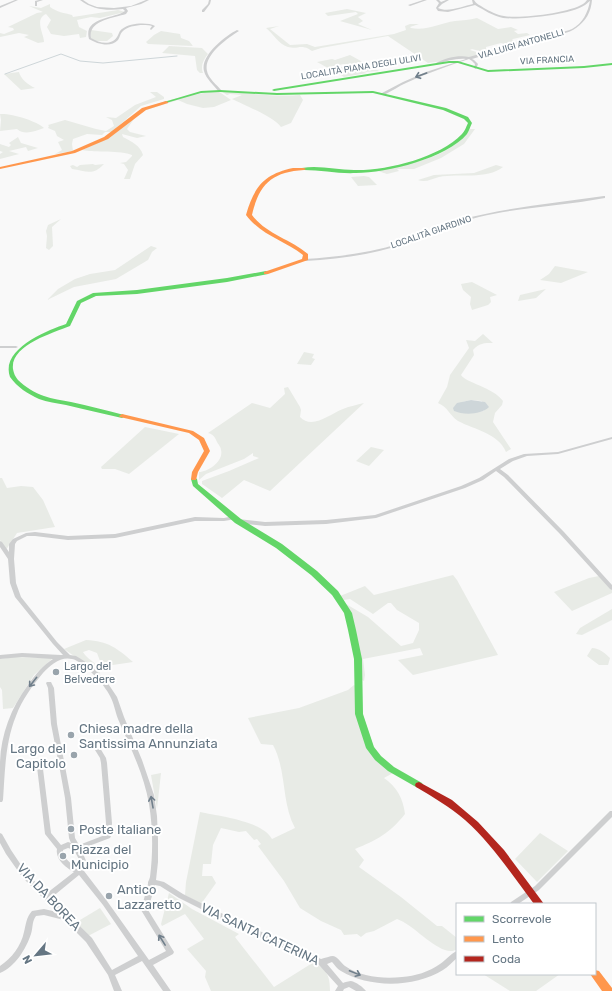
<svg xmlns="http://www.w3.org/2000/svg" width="612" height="991" font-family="Rubik,sans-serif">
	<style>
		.green { fill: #e8ebe6; fill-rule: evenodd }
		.water { fill: #ced6d9 }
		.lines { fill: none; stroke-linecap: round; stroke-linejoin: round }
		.stream { stroke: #ced6d9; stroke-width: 1 }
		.street { fill: #cecfd0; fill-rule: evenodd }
		.fast { fill: #63d668; fill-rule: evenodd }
		.slow { fill: #ff974d; fill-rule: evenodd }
		.jam { fill: #b3261e; fill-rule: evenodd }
		.oneway { stroke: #707f8b }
		.poi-dot { fill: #99a4ac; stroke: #fff; stroke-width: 1.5 }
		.labels { text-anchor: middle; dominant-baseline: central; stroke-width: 4; stroke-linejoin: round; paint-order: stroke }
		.far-street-label { font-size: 9px; fill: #657683; stroke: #fff }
		.poi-label { font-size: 11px; fill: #657683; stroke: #fff; text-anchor: start }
		.near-poi-label { font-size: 13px; fill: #657683; stroke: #fff; text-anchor: start }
		.near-street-label { font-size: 13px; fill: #657683; stroke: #fff }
	</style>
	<rect width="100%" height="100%" fill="#f9f9f9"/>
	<path class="green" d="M50,4V7C57,12 64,13 72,15L73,17L118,10L125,12L100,18L91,17L77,20L79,27L87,31L86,37L80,38L79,34L64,36L51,34L47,27L51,20L46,14C34,19 44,34 44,42L38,43L24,37L29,35L19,33L0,37V33L4,34L14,30L13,28L8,27L37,13L43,12L29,6L41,8Z
		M347,9L366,13L358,17L363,21L358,24L372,30L340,21L358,14L356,12L328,16L325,13Z
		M477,18L498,29L511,27L518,30L514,31L518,34L527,33L530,35L513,39L512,40L520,44L511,47L501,43L486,47V49L493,51L487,53L472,49L470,50L483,54L471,57L428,63L388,36L321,48L312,51C301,43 298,50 288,47C278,44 273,33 266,28L279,26L270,29L290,45L307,44L315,47L394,34L406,30L405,26L410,24H419L410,27L411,28C427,31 440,23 455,21C463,20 469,20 477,18Z
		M91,30L112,33L113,36L107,41H95L91,38Z
		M161,31L180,34L181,38L189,41L193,46L148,44L146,42L154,35Z
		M169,46L202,48L208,54C204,59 200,66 203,73H200L197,70L195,56L162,53Z
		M350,55L379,71L364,72L367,73L344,77L331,69L347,66L343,64L328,68L317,62L332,59L335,60Z
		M19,72C20,78 28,85 35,88L21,90L4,74Z
		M218,91L231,100L214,107L203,108L187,104L178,100L143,111C153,101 203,93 218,91Z
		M221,91C248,93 273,97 300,95L303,100L291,123L281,127C274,117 244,105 232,99L242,95L230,94L227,95Z
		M150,92H157L164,97V99L141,106L112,132H105L102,135L87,134L73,139L72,144L73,151L55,154L62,150L58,142L64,140L57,136L55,131L48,128L49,126L48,125L65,120L96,129L106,131L114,126L112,120L106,117L116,118L135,105L156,97Z
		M0,114C11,113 37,121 44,128C35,131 25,136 17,129L0,131L1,120Z
		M136,116L127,129L130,132L146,136L137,138L122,134L123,137C132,142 140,145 143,155L135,164L130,179H124L128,170L124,164L120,163L126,162L132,156V155C121,150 95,153 82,150C104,141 118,131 136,116Z
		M470,129H475L464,144L441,158L414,169H397L399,171L387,174L378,171C384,167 395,166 402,165C428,160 455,151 470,129Z
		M18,137L21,143L38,148L28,151L26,147L9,151L19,154L0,159V154L3,152L0,151V144L9,147L11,145L9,143Z
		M93,164L95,165L104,164C93,176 86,171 72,169L70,166L73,165L77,167L80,165Z
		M496,165L503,167C486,180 460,173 439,177C432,179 425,183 418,180L434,175L474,173Z
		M364,176L369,177L377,185L358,186L351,177Z
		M61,219L52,227L53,246L49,250L46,248L47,236L46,231L48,225Z
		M151,246L157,248L152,252L148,260L116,279L74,287L47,300L58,289L75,279L90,274L115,270Z
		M555,266L588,272L561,283L540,280L549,274Z
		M472,282L497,295L490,297L491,302L488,305L472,310L470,304L471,297L463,290L461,284Z
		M546,289L536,298L518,301L520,295Z
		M483,334L493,343C484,343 479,343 473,350L474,355L461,375C466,383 493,387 503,401L502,405L495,413L493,422L511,449L506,452C498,433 475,430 458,421C449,415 449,408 438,403L447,387L450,375L469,348L466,340L475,341ZM471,400L482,401L484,411L470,413L454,411L462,402Z
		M304,352L314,354L312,358L315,359L311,365L297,364Z
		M288,387L300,407L301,410L300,417C312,430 330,414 343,409C350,406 357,405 364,403L270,491L244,480L222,498L202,484V481L229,471L259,458L253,456V453L244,459L206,474L199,480V472C208,472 224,461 221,450C221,447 218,444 217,442C215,437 213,434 208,433L252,403L270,408L285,394L284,388Z
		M145,427L179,434L129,474L115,469H102L101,467Z
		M371,447L384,450L369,466L356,461Z
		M0,478H2L7,488L21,486L33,487L43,500L55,527L17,533L6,550L0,540Z
		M453,575L457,580L498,655L413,675L398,660L423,655L420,648L363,659L365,675L364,681L360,679L346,604L368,617L401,646L413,643L419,630V623L397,610L391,603H388L373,614L350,599L344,600L340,596L365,586L374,595Z
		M599,576L612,590V593L572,611L554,592L589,578Z
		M612,609V620L582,635L576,634L580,628Z
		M86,640C108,641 117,648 133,662L106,666L100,661L97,653L89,650L83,652C88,661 99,662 100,674L64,649Z
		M592,648C599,648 606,654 610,658L608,665H599L587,656Z
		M14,657L53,658L34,675L13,708L3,709L2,690L0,687V659Z
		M354,685L357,687L361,730L393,773L384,778C397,787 403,798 405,814C390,833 377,840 355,849L364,860L359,867L401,897L437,926H442L457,938V949C444,959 417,929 405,923C403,921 399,920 397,919L374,931L366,933L361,937L357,934L344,935L341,930L321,921L300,908L284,881L258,846L261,844L257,839L254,840L246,831L239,832L221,828L213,845L211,864H203L202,876H212L216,883L201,904L185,895L186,882L200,812C218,816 263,821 272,839L295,828C281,802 287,771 273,745L261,744L248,718L299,708L348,690Z
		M161,773L157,809L151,775Z
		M540,833L568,851L537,882L515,859Z
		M169,893L192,909L239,934L235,937L274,987L314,962C327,971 330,975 330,991H211L205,977L206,971L187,949L204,939L185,914L162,926L161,924Z
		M100,908L111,924L88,936L75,923Z
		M483,974H560L536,991H510Z"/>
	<path class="water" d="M471,400L485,402L489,407C481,415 463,415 454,411L453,408L457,403Z"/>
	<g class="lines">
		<path class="stream" d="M5,74L61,54L80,61L103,63L177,56"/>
		<path class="street" d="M15,0H18L0,8V6Z
			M39,0H43L37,2V6H35V1Z
			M80,0H83L89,4L97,7L114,8L131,6L146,0H149L141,4L126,8L128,11L126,14C114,18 88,20 91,38C99,43 111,46 117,37C119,34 119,31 122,29C130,23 147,22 155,26L151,30L150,29L152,26C144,24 128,25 122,32C120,34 120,37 118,40C111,48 97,44 89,39C83,17 114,19 125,11L123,9C108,11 93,10 80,0Z
			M209,0H211L210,4L204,12H202V10L208,4Z
			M423,0H427L410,6L408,5Z
			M436,0H439L441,2L446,0H449L442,4L438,8C448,13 463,6 473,4L472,0H474C476,4 480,5 484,8C490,11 496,15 504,16C520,19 569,13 583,4C585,3 586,1 587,0H592C591,12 586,21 576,28C570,33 554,36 547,38C522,45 497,51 472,59L474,60L478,64L476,69L474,68L475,64L472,61L469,59C448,66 427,73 406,83C399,86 392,91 384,95H382V93L403,82L426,72L466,59C456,58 447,61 437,64L436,63C446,58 458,55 469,57C493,50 518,44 542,38C550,35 564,32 572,29C583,23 588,12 590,1C588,2 587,4 585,5C571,15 519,20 503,18C493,16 484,10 475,5L448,12L438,11L436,8L439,3Z
			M237,30L239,31C228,38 203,55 207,71C208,78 217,85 222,91L219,92C214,85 206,79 204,71C200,56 225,36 237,30Z
			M604,196H605V198C563,206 520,207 479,217C468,220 457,223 446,227C432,232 419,239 404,244C372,255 338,259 305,261L303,260L305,259C337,257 370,253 401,243C422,236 441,225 463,219C509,207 557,203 604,196Z
			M0,346H16L18,347L16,348H0Z
			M612,437V439L558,454L527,456L513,461L500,469L508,475L564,532L612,585V590L610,589L560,534L504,477L496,471L483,480L465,488L376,518L326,524L265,526L238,523L235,521L238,519L265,522L326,520L375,515L461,486L479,478L509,459L524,454L558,452Z
			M234,516L236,517L237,518L236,519L224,521H195L115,538L68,540L35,536H27L17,541L15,544L14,559L16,583L21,597L57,642L70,655L76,656L81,659L93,667L109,685L117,697L124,717L142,760L154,795L157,816L158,839V862L156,880L164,882L183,894L229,917L321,959C325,958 330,956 333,956C338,957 341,963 345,966C361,977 383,979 402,977C415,976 429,972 440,964C446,960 450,954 457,951V958C452,962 448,967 443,970C414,988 369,988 341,971C337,969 335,965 332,962L327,964L343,983C345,982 349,981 351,981C356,982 363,987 366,991H356L349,987L344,989L343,991H335L338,986L318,964L225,921L179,898L160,886L155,885L148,910L174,952L173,954L153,965L171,991H163L142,961L115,975L122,991H114L108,975L86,942L64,920L44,915L36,916C32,921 33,927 31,934C26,949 15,967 0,973V966C12,958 21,946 24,932C26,924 26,918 32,911L44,909L57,912L45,900H44L43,898L23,878L6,854L0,843V833L2,834L11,850L27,874L47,893L74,872C66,868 55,859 57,849L45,834L37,767L38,765L58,760L51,724L48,688L46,683L47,682H51L54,688L57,724L71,798L75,838L79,845L105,835L106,823L101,763L100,758L95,750L96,748H100L106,758L107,763L112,823L111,836L110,838L81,849L87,863L84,871L107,901L149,960L166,951L141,910L148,884V882L149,880L150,877C153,853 153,828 149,804C144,774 130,747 118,719C115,711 114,703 110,696C105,685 83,661 72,659C61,656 50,665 43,673C32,686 22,700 16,716C5,743 5,772 3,800L2,802H0C0,789 0,776 0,762C1,734 11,708 28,685C35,675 43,665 53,659L22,657L0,659V655L22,653L61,655H63L53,644L15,597L10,583L8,559L0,547V541L2,542L9,552V544L13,539L26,533L35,532L68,536L115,534L195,517L224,518ZM59,765L65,798L69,838L71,843L68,842L61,845L51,833L43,769ZM68,848L74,850L81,863L78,868C71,864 63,858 63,850ZM79,875L103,905L138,956L112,970L92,938L51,898Z
			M610,811H612V817L539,890L518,904H510L511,902L535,886Z"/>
		<path class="fast" d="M449,61H458L488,70L584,66L612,63V65L584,68L488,72L458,63H449L274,91L272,90L274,89Z
			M220,90L277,93L373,91L446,108L468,117L472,123C470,127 469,131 467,134C447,158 387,173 356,173C339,174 321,170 304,170H302V168C319,165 337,170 354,170C386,171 439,158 462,134C465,131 466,127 468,123L464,119L443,110L373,93L277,95L220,92L201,93L166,103L164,102L201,91Z
			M266,271L268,272V274L227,282L137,294L96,296L81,303L70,326C53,333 10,345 13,369C14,374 15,376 18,380C25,387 35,393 44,396C52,399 62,400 71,402C89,406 106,410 124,415L125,416L124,417L122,418C103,414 84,409 66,405C57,403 47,402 39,399C28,394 17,387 10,377C0,349 48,330 66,324L77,301L93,293L137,290L227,278Z
			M194,477L197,479L198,484L241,519L282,544L317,571L338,591L352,613L356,630L362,659L363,714L374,747L381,756L394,767L422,783L423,785L422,787L419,788L416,787L388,771L375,760L366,748L355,714L354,659L348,630L344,613L332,595L311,575L276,548L235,523L193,486L191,479Z"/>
		<path class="slow" d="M166,101L168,102V103L146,110L108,139L75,153L0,169V167L72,151L104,137L142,108Z
			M293,168H304L306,169L304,170C272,172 259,184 252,215C266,234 290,239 308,254V260L268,274H264V272L302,259L303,255C284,240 262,236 246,215C254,187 264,174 293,168Z
			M122,414L193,431L204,438L210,451L198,472L196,480H192L191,479L192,472L204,451L199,440L189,433L120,417L119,416Z
			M595,970L599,971L612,988V991H602L590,974H595Z"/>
		<path class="jam" d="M419,782L452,800L478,822L504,850L544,904H534C512,875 492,844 465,820C450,807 433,797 416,787L415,785L416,783Z"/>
	</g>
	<defs><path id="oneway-shaft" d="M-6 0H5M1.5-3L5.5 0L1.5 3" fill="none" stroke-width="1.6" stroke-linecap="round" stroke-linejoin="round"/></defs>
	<g class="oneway">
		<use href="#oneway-shaft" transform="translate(421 75) rotate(160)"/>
		<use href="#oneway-shaft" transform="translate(33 682) rotate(128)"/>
		<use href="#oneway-shaft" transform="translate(152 802) rotate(-100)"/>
		<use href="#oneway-shaft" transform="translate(162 940) rotate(-122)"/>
		<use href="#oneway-shaft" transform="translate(355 973) rotate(22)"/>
	</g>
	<g class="poi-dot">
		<circle cx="56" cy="672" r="4"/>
		<circle cx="71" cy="735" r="4"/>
		<circle cx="74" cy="755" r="4"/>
		<circle cx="71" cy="829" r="4"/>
		<circle cx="63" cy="856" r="4"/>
		<circle cx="109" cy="896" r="4"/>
	</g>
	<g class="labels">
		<g class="far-street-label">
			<text transform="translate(521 44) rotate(-16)">VIA LUIGI ANTONELLI</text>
			<text transform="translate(547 60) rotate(-3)">VIA FRANCIA</text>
			<text transform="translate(361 67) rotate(-9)">LOCALITÀ PIANA DEGLI ULIVI</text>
			<text transform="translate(431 232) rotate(-19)">LOCALITÀ GIARDINO</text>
		</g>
		<g class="poi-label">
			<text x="64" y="666">Largo del<tspan x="64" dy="13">Belvedere</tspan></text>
		</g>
		<g class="near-poi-label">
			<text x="79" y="728">Chiesa madre della<tspan x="79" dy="15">Santissima Annunziata</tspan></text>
			<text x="66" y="748" text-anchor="end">Largo del<tspan x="66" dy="15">Capitolo</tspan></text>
			<text x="79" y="829">Poste Italiane</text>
			<text x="71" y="849">Piazza del<tspan x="71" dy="15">Municipio</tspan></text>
			<text x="117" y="889">Antico<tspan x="117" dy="15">Lazzaretto</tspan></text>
		</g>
		<g class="near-street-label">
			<text transform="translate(49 897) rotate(47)">VIA DA BOREA</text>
			<text transform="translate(260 934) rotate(25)">VIA SANTA CATERINA</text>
		</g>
	</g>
	<rect x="456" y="903" width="140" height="72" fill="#ffffff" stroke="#c1c8cd"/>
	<rect x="464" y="916" width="20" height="6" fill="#63d668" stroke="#c1c8cd"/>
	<text x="492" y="923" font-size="12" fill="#657683">Scorrevole</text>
	<rect x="464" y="936" width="20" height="6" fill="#ff974d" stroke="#c1c8cd"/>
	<text x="492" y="943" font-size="12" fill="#657683">Lento</text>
	<rect x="464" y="956" width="20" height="6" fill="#b3261e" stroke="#c1c8cd"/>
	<text x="492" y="963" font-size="12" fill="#657683">Coda</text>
	<g transform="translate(36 955) rotate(242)" stroke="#ffffff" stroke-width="3" paint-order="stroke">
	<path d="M0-3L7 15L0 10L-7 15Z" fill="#657683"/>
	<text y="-6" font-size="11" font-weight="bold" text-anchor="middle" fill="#657683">N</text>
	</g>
</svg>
